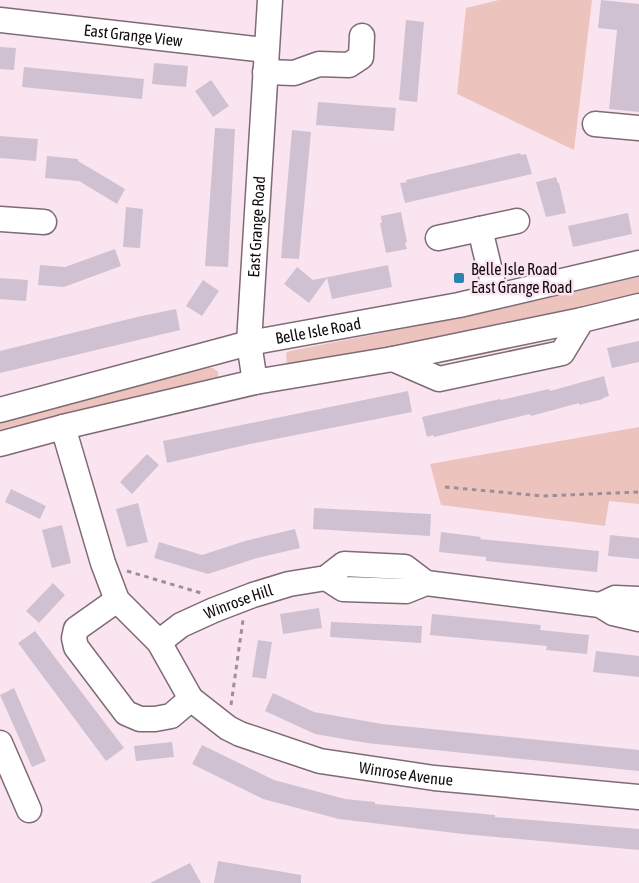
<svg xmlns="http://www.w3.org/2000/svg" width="639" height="883" font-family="'Asap Condensed',sans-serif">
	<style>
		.green { fill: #edc3be }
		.building { fill: #cfc1d2 }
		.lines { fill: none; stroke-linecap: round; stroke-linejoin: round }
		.minor-casing { stroke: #7e6b76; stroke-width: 27 }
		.path { stroke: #9e8e97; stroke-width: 3; stroke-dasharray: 4.5 4.5; stroke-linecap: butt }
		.minor { stroke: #fff; stroke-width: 24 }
		.poi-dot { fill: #2885b2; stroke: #fae4f0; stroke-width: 2 }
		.labels { text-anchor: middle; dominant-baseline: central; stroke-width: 5; stroke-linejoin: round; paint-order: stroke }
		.street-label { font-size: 16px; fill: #120b0f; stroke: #fae4f0 }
		.poi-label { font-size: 16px; fill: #120b0f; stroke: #fae4f0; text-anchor: start }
	</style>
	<rect width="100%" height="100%" fill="#fae4f0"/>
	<path class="green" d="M499,0H592L574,150L457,94L466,8Z
		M639,277V296L467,336L287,367L286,353L290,351L463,317Z
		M208,368H213L218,372V380L0,436V419L93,394Z
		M639,427V504L609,501L605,526L441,505L430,464Z"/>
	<path class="building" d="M601,0L639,4V112L609,109L617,30L598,28Z
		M406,20L424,22L417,102L399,100Z
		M0,47L16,48L14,70L0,69Z
		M154,63L188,66L186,87L152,84Z
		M24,67L144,79L142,99L22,87Z
		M211,80L229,106L213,117L195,91Z
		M318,102L396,108L394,131L316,125Z
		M215,128L235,129L228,267L205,266Z
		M292,130L311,132L299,259L281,258Z
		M0,136L38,139L36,161L0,158Z
		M520,153L521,155L526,154L532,174L405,203L400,183L407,182L406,180Z
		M47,156L78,159V161L125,189L117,204L79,181L45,178Z
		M556,177L558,183H559L566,213L546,217L536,182Z
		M126,207L143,209L140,248L123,247Z
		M401,212L407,242L405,243L407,249L386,253L380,223H382L381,216Z
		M628,213L632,234L573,247L568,226Z
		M115,249L121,266L64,287L38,285L40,265L65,267Z
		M388,265L392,287L332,299L327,278L309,303L284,284L297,267L313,280Z
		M0,278L28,280L26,301L0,299Z
		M203,280L219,291L202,316L186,306Z
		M176,309L180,330L0,373V351L137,317Z
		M639,341V362L612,368L607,348Z
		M604,376L609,396L603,398V399L579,405V403L531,416L530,414L434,437L433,435L427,437L422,417L500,399L501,400L549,389L550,391Z
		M408,391L412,412L250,444L167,463L163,441Z
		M147,454L159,465L132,494L120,482Z
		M11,489L46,506L40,519L5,502Z
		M138,503L148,542L127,547L116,509Z
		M314,508L431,514L430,536L313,529Z
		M62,525L71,563L52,568L42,530Z
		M295,529L300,548L257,558L208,574L154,558L159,542L202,555L245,541Z
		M441,532L481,537L480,539L599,551L597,572L486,561V557L439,552Z
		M610,535L639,538V559L608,556Z
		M53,583L65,595L39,623L26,611Z
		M319,608L322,628L283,634L280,614Z
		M432,614L541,625L540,630L589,635L587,654L546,650L547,646L430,635Z
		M331,622L422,626L421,643L330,637Z
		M35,631L124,748L106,761L18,643Z
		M258,640L272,642L266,679L252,677Z
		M596,651L639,656V677L593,672Z
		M14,688L46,761L32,767L0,695Z
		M273,693L314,712L382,724L639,750V771L367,743L315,734L265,711Z
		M172,742L174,757L136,761L134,746Z
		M202,745L274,780L345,799L375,802V804L495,815V817L639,829V850L463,834L339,819L263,799L192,764Z
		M218,861L301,875V883H214Z
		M190,863L201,883H150Z"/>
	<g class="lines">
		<defs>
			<g id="minor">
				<path id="s1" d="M0,20L265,50"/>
				<path d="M265,72L294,73L319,64L349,65L361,57L362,36"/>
				<path d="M595,124L639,128"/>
				<path d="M0,219L44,222"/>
				<path d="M480,229L496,296"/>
				<path d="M438,238L517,221"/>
				<path d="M393,359L439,379L562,353L582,320"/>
				<path id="s2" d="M255,382L249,343L270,0"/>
				<path id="s3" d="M0,410L249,343L459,305L639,263"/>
				<path id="s4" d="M63,427L103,563L117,600L159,642L191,699L228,728L240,734L320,761L434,778L639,797"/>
				<path d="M0,444L63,427L255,382L393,359L582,320L639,306"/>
				<path d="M326,578L343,589L406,591L426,583L600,605L613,613L639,619"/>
				<path d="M117,600L76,629L74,638L76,647L126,713L140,719H155L171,716L191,699"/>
				<path d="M600,605L615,598L639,599"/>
				<path id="s5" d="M159,642L181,625L214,610L253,595L289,584L326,578L344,564L405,567L426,583"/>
				<path d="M0,743L29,810"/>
			</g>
		</defs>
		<use href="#minor" class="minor-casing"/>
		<path class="path" d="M445,487L543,496L639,492
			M127,571L201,593
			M231,705L243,620"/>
		<use href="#minor" class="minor"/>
	</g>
	<rect class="poi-dot" x="453" y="272" width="12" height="12" rx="3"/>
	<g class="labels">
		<g class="street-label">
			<text stroke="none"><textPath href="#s1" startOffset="134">East Grange View</textPath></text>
			<text stroke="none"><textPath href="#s2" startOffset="156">East Grange Road</textPath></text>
			<text stroke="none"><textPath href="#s3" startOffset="328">Belle Isle Road</textPath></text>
			<text stroke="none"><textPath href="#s5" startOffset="90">Winrose Hill</textPath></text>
			<text stroke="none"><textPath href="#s4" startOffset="538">Winrose Avenue</textPath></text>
		</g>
		<g class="poi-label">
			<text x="471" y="269">Belle Isle Road<tspan x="471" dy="18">East Grange Road</tspan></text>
		</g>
	</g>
</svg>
